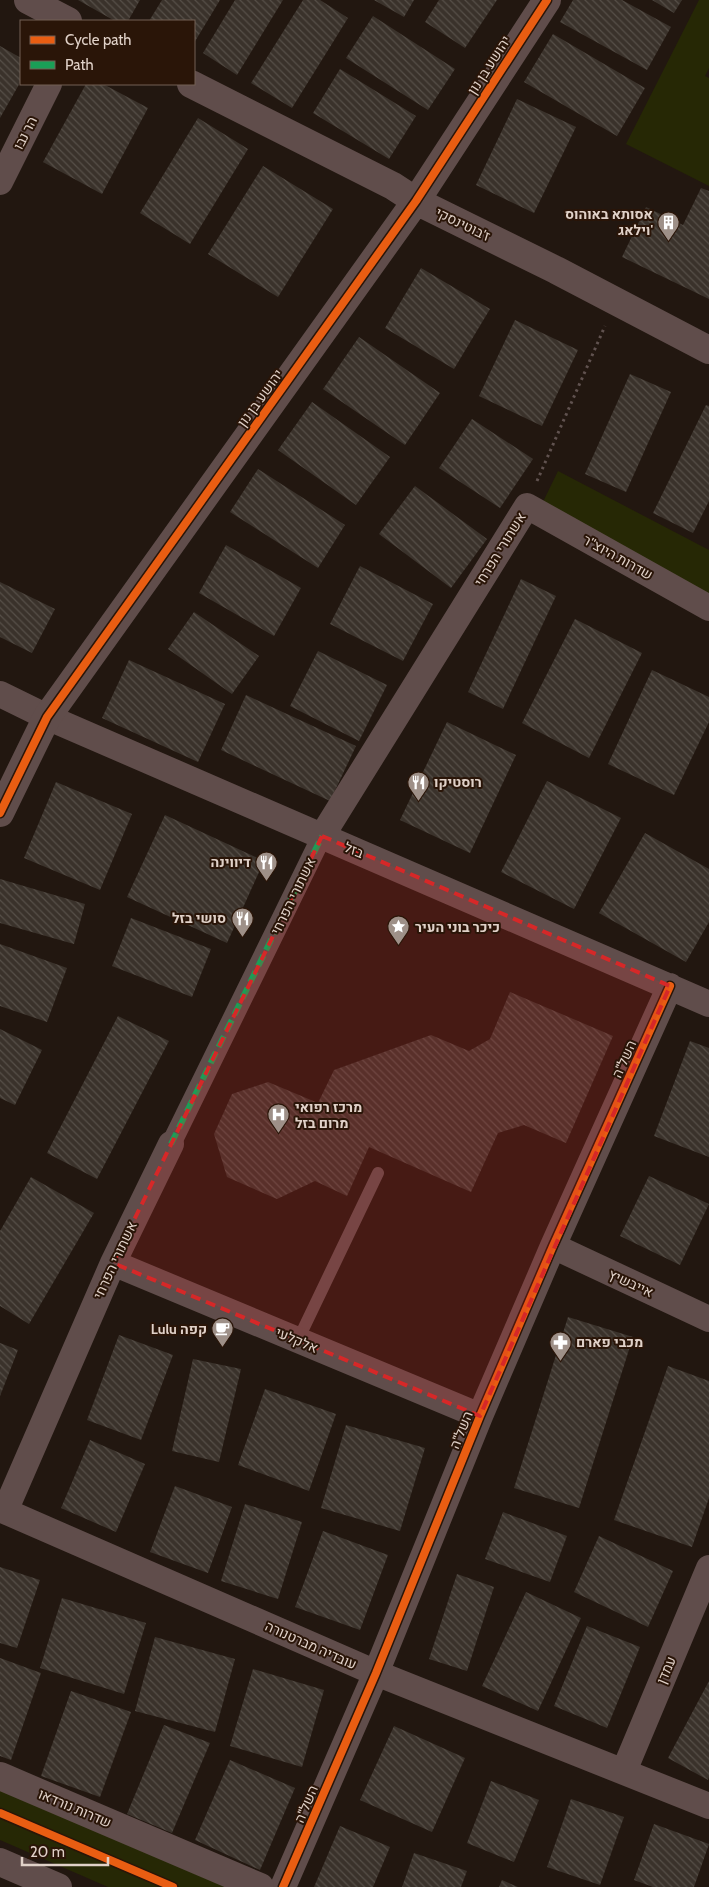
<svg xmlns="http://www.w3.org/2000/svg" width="709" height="1887" font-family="Cabin,Heebo,sans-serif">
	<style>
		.green { fill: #262805 }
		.building { fill: url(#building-back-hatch) }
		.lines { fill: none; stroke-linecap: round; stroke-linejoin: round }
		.path { stroke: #60524f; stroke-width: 3; stroke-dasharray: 2.5 4; stroke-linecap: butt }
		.service { stroke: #604d4b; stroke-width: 12 }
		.pedestrian { stroke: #604d4b; stroke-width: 20 }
		.minor { stroke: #604d4b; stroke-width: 26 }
		.tertiary { stroke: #604d4b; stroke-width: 28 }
		.quiet { stroke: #1a9f57; stroke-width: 6; stroke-dasharray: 12 6; stroke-linecap: butt }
		.cycleway-casing { stroke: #2a1508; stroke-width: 11 }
		.cycleway { stroke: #e95d12; stroke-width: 8 }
		.marked { fill: #d62828; fill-opacity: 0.2; stroke: #d62828; stroke-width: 4; stroke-dasharray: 10 6; stroke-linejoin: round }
		.labels { text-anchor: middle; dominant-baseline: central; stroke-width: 4; stroke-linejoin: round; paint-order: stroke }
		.street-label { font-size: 14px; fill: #e0d1c8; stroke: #2a1508 }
		.poi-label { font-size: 14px; font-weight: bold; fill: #e0d1c8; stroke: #2a1508; text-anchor: end }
	</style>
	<defs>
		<pattern id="building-back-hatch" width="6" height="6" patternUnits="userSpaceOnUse" patternTransform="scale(1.25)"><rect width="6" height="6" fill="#3a322b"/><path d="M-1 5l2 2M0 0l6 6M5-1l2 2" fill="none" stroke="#564f48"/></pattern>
	</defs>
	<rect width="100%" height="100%" fill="#221710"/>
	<path class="green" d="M699,0H709V68L705,76L709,78V186L626,144Z
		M558,471L709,550V599L541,506Z
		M0,1789L227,1887H108L0,1840Z"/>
	<path class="building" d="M78,0H140L128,21H115Z
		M162,0H220L194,43V21H149Z
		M235,0H283L237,75L203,53Z
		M303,0H320L348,18L292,108L251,83Z
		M374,0H414L404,17Z
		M439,0H497L465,48L425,22Z
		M573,0H622L671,27L647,70L560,22Z
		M652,0H682L674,13Z
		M373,16L455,69L428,110L346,58Z
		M553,34L645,88L617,136L524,82Z
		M0,46L21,58V81L0,118Z
		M340,69L416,116L389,159L313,113Z
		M86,84H103L148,108L102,194L43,162Z
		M517,99L576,127L534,213L476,185Z
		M198,118L248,149L190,244L140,213Z
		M263,166L333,209L278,297L208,254Z
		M701,188L709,191V299L622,257L646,207L683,225Z
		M421,268L490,309L454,369L385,328Z
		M515,320L578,350L542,426L479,396Z
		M359,337L440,393L405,445L323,389Z
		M630,374L671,392L626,492L585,474Z
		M312,402L390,457L356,505L278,450Z
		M706,405L709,406V501L693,533L653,513Z
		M472,419L533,459L500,508L439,468Z
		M258,469L345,525L318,568L230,512Z
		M415,486L487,539L451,588L379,534Z
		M226,545L301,588L274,636L199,593Z
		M360,566L433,604L403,661L330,624Z
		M521,579L556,596L503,709L468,692Z
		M0,582L55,609L32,653L0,637Z
		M194,612L259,656L232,694L168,649Z
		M575,619L642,653L589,758L522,723Z
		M318,651L387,685L359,741L290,706Z
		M129,660L225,704L198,762L102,718Z
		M652,670L709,697V722L674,795L608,764Z
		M246,695L356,746L330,801L221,750Z
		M447,722L516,755L470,853L400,820Z
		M547,781L621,818L574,909L501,872Z
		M56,782L132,814L100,890L24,858Z
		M165,815L264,861L227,943L127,897Z
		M645,833L709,869V922L686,962L599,913Z
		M0,879L85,904L74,944L0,923Z
		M131,918L211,949L192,997L112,966Z
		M0,944L67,968L47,1022L0,1006Z
		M510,992L613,1036L566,1143L524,1125L498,1133L471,1192L369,1147L347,1196L315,1181L277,1199L227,1177L214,1134L232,1094L268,1082L318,1103L334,1070L431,1035L469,1051L490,1039Z
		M118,1016L169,1041L97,1179L47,1153Z
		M0,1029L42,1050L15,1105L0,1098Z
		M690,1041L709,1048V1157L654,1136Z
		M649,1176L709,1204L680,1265L620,1236Z
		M31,1177L94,1213L29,1324L0,1306V1231Z
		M568,1317L633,1337L579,1508L514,1488Z
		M119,1335L173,1355L141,1440L87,1420Z
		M0,1343L18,1350L0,1396Z
		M193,1359L241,1369L219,1462L172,1451Z
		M668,1366L709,1381V1498L692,1547L614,1520Z
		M265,1389L336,1414L309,1491L238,1465Z
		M346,1425L425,1448L400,1531L321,1508Z
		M90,1440L145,1464L116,1532L61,1508Z
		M175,1486L232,1507L208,1573L150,1552Z
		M245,1504L302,1522L278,1599L221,1581Z
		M503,1512L567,1536L550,1582L485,1559Z
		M323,1531L388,1555L360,1630L295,1607Z
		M599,1536L673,1571L648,1627L574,1592Z
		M0,1567L40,1580L17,1648L0,1643Z
		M457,1574L494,1587L467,1671L429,1659Z
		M526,1592L581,1618L538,1711L482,1686Z
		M62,1598L146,1623L124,1694L40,1668Z
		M587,1626L640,1647L607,1728L554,1706Z
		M155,1637L235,1659L215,1732L135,1711Z
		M0,1658L41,1673L11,1760L0,1756Z
		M253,1669L324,1690L302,1767L230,1746Z
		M709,1681V1777L708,1780L668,1758Z
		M71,1691L131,1712L100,1797L41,1776Z
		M164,1725L210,1743L172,1833L127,1814Z
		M394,1726L465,1758L432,1832L360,1800Z
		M230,1760L295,1788L260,1870L195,1840Z
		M491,1781L539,1800L514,1862L467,1843Z
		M571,1799L624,1817L600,1885L547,1867Z
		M654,1824L709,1844L694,1887H653L634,1880Z
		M340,1826L390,1847L373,1887H314Z
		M414,1853L467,1871L461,1887H402Z
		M502,1880L518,1887H499Z"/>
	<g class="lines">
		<path class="path" d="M537,481L605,326"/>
		<path class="service" d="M298,1340L378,1173"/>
		<path class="pedestrian" d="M171,1144L322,836"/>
		<path class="minor" d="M0,182L49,84
			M0,694L47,717L709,1004
			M322,836L527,506L709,608
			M553,1246L709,1319
			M113,1263L480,1416
			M0,1509L376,1673L709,1806
			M5,1511L113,1263L171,1144
			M624,1771L709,1568
			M283,1887L376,1673L480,1416L553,1246L670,986"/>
		<path class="tertiary" d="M28,0L68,21
			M191,84L393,186L416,201L556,270L709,350
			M0,813L47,717L416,201L547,0
			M0,1776L260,1887
			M0,1862L58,1887"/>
		<path class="quiet" d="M171,1144L322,836"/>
		<defs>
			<path id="cycleway" d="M0,813L47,717L416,201L547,0
				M0,1813L173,1887
				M283,1887L376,1673L480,1416L553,1246L670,986"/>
		</defs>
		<use href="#cycleway" class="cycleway-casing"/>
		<use href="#cycleway" class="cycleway"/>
	</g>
	<path class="marked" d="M322,836L670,986L480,1416L113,1263Z"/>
	<defs>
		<symbol id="building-pin" viewBox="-11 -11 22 30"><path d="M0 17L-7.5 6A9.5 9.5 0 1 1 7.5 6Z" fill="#9e9088" stroke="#2a1508"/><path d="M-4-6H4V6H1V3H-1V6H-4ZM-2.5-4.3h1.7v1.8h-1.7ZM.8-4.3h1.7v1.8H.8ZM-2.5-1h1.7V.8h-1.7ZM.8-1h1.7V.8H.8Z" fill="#fff"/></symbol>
		<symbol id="restaurant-pin" viewBox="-11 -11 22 30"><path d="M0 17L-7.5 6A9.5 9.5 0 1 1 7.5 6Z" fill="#9e9088" stroke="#2a1508"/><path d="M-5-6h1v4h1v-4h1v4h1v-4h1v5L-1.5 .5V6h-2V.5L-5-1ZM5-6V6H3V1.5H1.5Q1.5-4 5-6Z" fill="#fff"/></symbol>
		<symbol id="sight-pin" viewBox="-11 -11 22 30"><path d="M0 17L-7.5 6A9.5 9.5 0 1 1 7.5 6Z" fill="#9e9088" stroke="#2a1508"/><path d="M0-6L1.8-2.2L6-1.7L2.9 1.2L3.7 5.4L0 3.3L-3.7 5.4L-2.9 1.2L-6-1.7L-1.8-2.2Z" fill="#fff"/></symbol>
		<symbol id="hospital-pin" viewBox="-11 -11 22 30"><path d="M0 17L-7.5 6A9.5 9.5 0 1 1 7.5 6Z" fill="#9e9088" stroke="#2a1508"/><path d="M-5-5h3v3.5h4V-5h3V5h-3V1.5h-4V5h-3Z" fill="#fff"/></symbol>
		<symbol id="cafe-pin" viewBox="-11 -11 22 30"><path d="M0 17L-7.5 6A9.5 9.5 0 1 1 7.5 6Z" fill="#9e9088" stroke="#2a1508"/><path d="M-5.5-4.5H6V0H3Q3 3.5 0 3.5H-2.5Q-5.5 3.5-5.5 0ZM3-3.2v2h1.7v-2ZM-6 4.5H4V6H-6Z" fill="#fff"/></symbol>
		<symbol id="pharmacy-pin" viewBox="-11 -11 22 30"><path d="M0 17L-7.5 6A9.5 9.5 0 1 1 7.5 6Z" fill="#9e9088" stroke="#2a1508"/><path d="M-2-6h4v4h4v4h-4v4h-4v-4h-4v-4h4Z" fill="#fff"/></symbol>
	</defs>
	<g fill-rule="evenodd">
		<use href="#building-pin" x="656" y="210" width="25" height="34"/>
		<use href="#restaurant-pin" x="406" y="770" width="25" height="34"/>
		<use href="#restaurant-pin" x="254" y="850" width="25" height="34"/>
		<use href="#restaurant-pin" x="230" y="906" width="25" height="34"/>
		<use href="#sight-pin" x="386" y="914" width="25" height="34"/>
		<use href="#hospital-pin" x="266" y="1102" width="25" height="34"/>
		<use href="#cafe-pin" x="210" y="1316" width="25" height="34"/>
		<use href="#pharmacy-pin" x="548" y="1330" width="25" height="34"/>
	</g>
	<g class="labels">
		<g class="street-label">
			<text transform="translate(489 65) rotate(-57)">יהושע בן נון</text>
			<text transform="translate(25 133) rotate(-63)">הר נבו</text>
			<text transform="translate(463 224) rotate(26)">ז'בוטינסקי</text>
			<text transform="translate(260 398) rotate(-54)">יהושע בן נון</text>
			<text transform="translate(500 549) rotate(-58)">אשתורי הפרחי</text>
			<text transform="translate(618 557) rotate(29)">שדרות היוצ''ר</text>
			<text transform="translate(354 850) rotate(23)">בזל</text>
			<text transform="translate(293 896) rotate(-64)">אשתורי הפרחי</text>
			<text transform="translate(624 1059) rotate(-66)">השל"ה</text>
			<text transform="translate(115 1260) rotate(-65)">אשתורי הפרחי</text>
			<text transform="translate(631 1283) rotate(25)">אייבשיץ</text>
			<text transform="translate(297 1340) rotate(23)">אלקלעי</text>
			<text transform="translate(461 1430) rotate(-68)">השל"ה</text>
			<text transform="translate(311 1645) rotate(24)">עובדיה מברטנורה</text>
			<text transform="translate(666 1670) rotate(-67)">עמדן</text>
			<text transform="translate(306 1804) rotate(-67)">השל"ה</text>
			<text transform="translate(75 1808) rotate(23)">שדרות נורדאו</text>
		</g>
		<g class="poi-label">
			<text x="653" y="214">אסותא באוהוס<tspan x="653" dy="16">וילאג'</tspan></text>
			<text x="434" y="782" text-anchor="start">רוסטיקו</text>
			<text x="251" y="862">דיווינה</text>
			<text x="226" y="918">סושי בזל</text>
			<text x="415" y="927" text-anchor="start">כיכר בוני העיר</text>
			<text x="295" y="1107" text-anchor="start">מרכז רפואי<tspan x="295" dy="16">מרום בזל</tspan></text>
			<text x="207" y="1329">Lulu קפה</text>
			<text x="576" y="1342" text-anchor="start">מכבי פארם</text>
		</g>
	</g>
	<rect x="20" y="20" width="175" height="65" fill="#2a1508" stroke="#736055"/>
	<rect x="30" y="36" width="25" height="8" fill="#e95d12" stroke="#736055"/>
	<text x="65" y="45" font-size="15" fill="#e0d1c8">Cycle path</text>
	<rect x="30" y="61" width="25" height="8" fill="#1a9f57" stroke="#736055"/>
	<text x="65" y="70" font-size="15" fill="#e0d1c8">Path</text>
	<path d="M22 1857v8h86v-8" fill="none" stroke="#e0d1c8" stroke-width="2.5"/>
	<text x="30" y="1857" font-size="15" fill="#e0d1c8" stroke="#2a1508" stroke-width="4" paint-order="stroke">20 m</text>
</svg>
